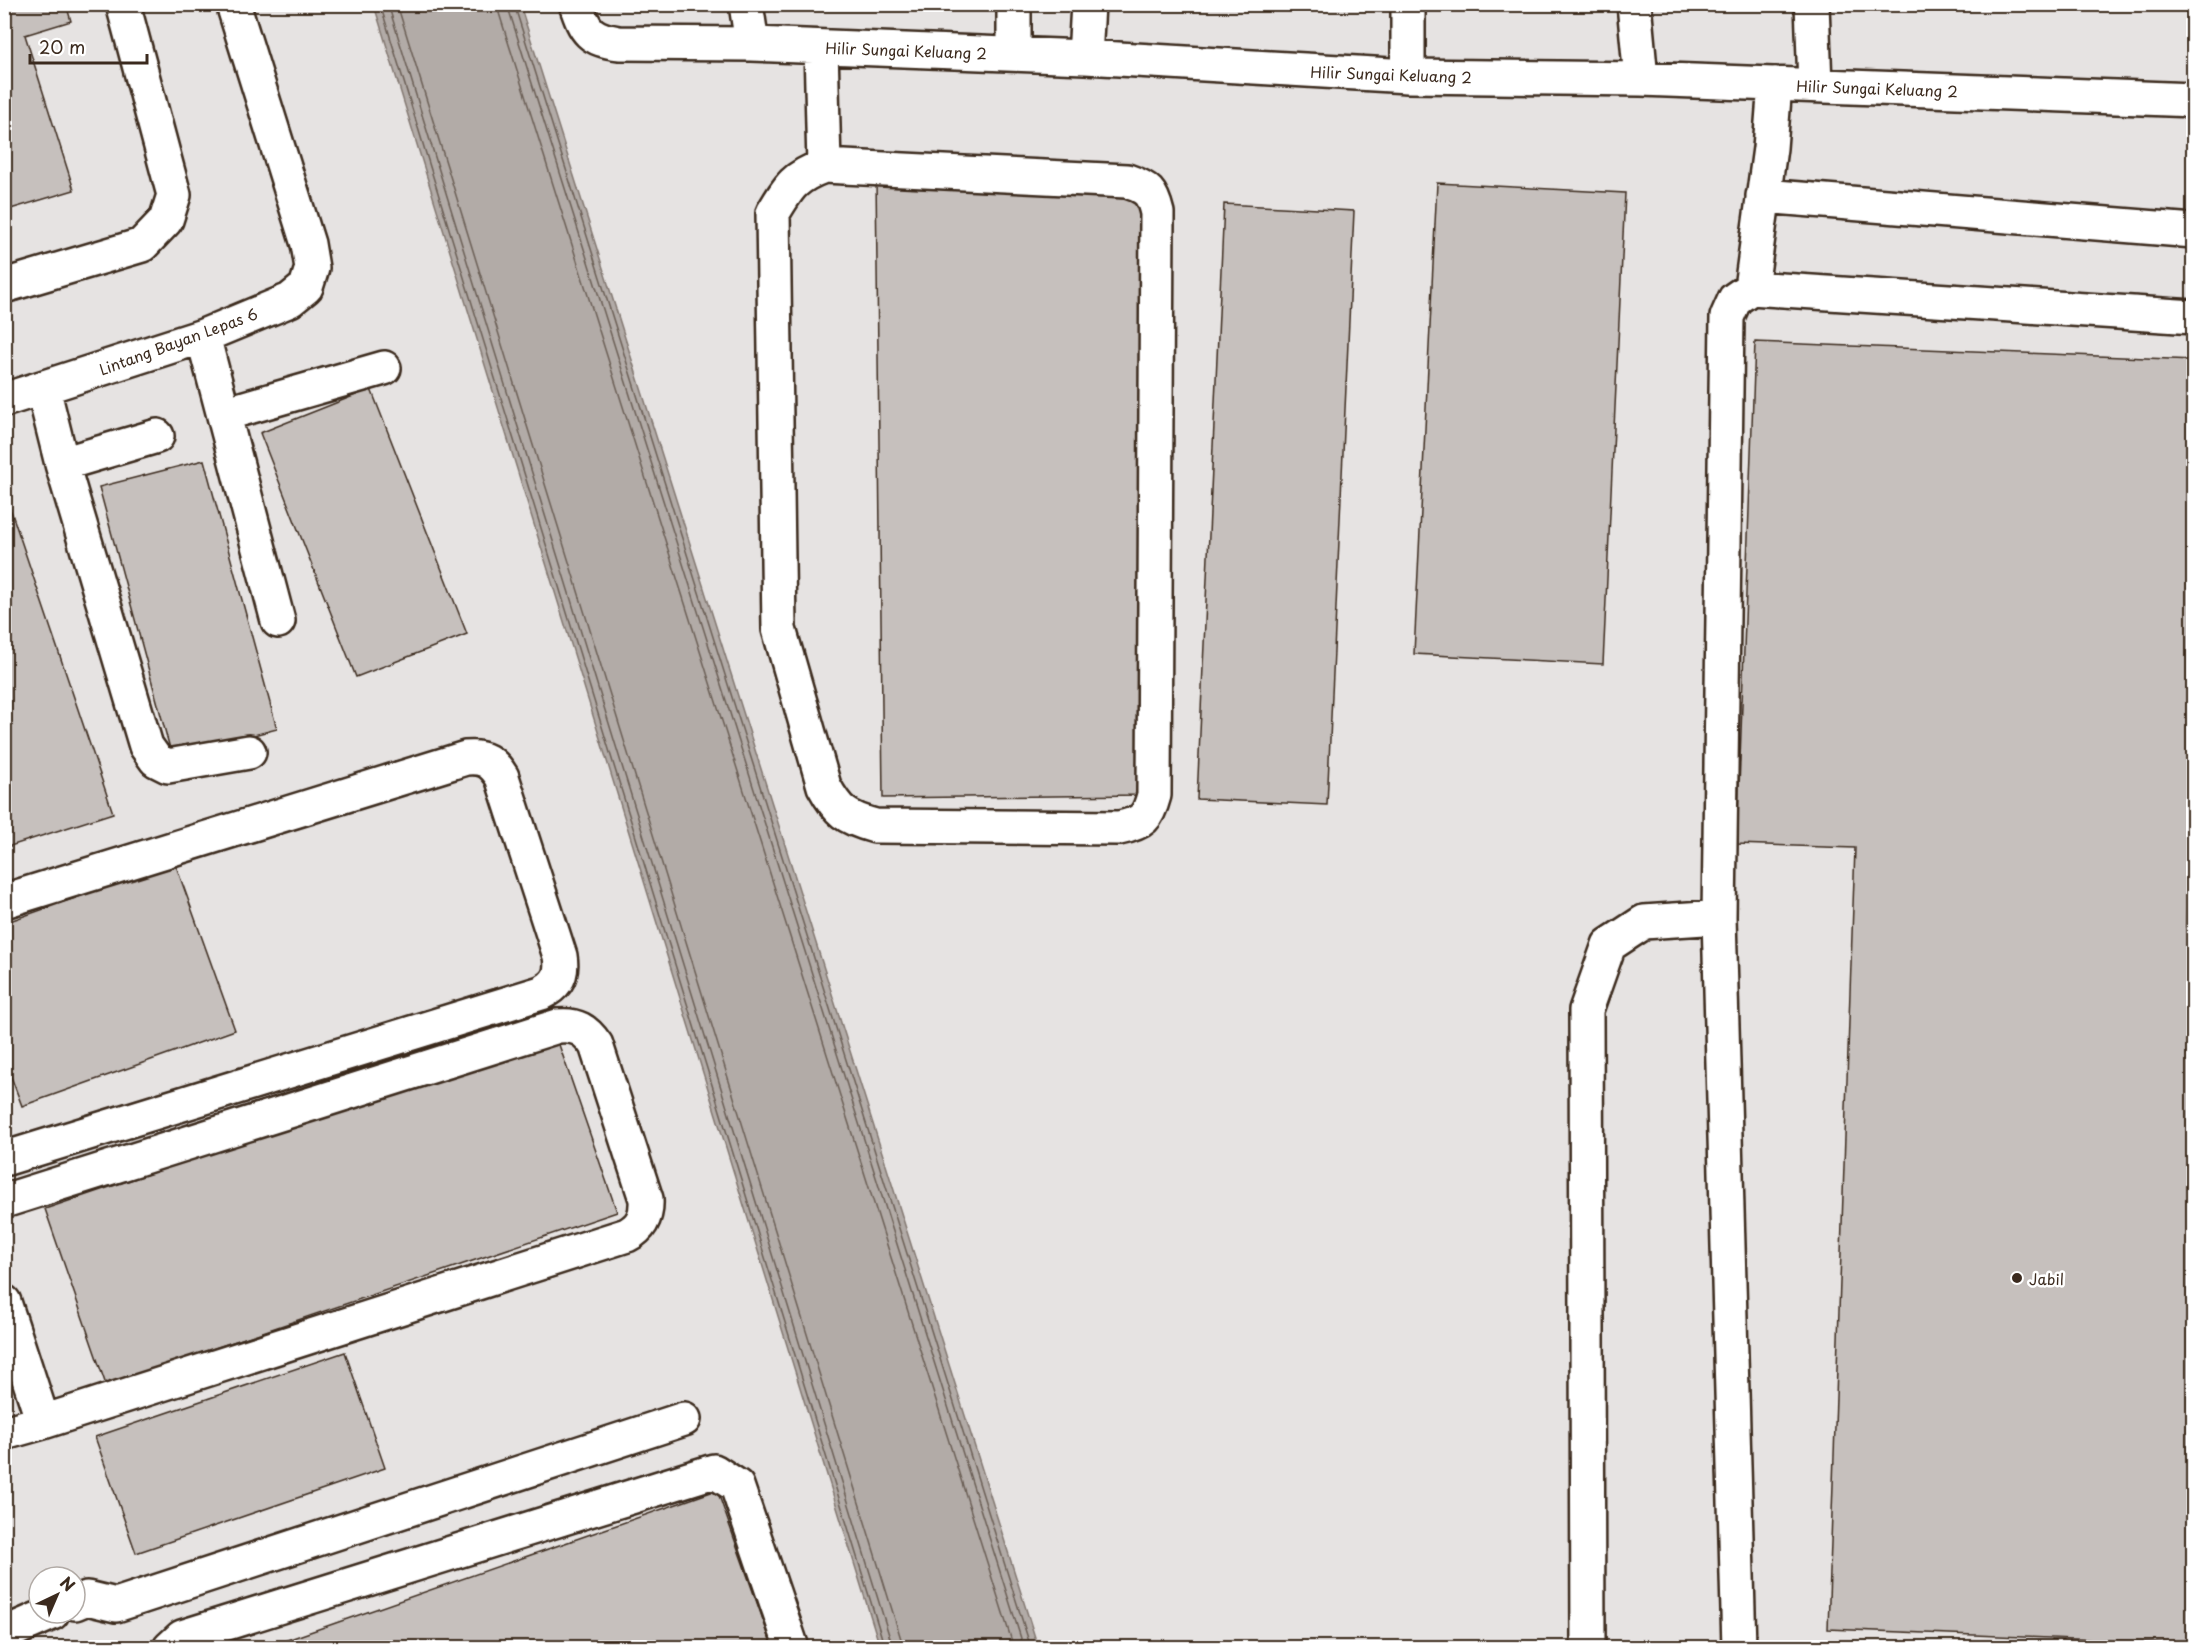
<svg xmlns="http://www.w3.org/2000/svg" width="2198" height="1652" font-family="'Playpen Sans',sans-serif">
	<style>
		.built { fill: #e6e3e2; fill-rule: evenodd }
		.water { fill: #b2aba7; stroke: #827770; stroke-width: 1.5 }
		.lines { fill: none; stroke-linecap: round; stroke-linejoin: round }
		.shore { stroke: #6b5e55; stroke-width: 1.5 }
		.building { fill: #c6c0bd; stroke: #3b2a1e; stroke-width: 1.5 }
		.minor-casing { stroke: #3b2a1e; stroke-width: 38 }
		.minor { stroke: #fff; stroke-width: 33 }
		.poi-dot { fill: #3b2a1e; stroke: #fff; stroke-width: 2 }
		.labels { text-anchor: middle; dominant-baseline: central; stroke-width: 5; stroke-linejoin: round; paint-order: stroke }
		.street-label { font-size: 15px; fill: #3b2a1e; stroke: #fff }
		.poi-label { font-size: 15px; fill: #3b2a1e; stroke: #fff; text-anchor: start }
	</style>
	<rect width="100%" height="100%" fill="#f3f2f2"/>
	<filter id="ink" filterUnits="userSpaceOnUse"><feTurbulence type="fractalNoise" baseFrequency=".0167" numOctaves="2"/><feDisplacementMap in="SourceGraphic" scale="12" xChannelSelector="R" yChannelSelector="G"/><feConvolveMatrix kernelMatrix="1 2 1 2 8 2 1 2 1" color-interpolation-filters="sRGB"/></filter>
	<g filter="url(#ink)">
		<path class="built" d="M5,5H2193V1647L5,1648ZM39,1577H75V1613H39Z"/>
		<path class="water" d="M374,5H520L1038,1647H880Z"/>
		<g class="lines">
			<path class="shore" d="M380,4L885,1648
				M388,4L893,1648
				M397,4L901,1639L902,1648
				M498,4L499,13L1014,1648
				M507,4L1024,1648
				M514,4L1031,1648"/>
		</g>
		<path class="building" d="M4,4H66L71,21L25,35L74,190L4,211Z
			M876,177L1139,200L1143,795L883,798Z
			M1437,183L1625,193L1603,664L1414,654Z
			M1224,204L1354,211L1327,805L1197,799Z
			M1755,342L2194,360V715L2186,927H2194V1644L1828,1629L1855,848L1737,844Z
			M371,389L467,634L356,677L260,433Z
			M204,460L277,729L172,756L99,487Z
			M4,499H7L113,813L4,848Z
			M175,863L235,1030L22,1106L4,1058V923Z
			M556,1036L617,1212L106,1385L45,1209Z
			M345,1352L385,1468L136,1553L95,1437Z
			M717,1490L773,1648L267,1647Z"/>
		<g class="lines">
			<defs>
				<path id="minor" d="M576,4C585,32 590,39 619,43L752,44L1085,57L1408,76L1641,79L2194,100
					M746,4L752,44
					M1634,4L1641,79
					M1812,4L1815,85
					M821,47L824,166C794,177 789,186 773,213L779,629L824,786C838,812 846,818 875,826L1119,828C1143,823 1148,818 1154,795L1157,213C1152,192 1148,188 1127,181L824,166
					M1014,54V4
					M1085,57L1088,4
					M1408,76V4
					M1763,196L2194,231
					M4,286L142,245L166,220L174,195L123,4
					M1751,288L1770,148L1775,84
					M203,336L278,621
					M43,388L62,464L146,746L156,760L168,766L249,752
					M4,400L203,336L290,300L306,287L312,268L308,244L233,4
					M224,414L384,368
					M62,464L157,436
					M4,901L466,758C484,756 493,762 502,777L560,956C563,974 558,985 541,993L4,1159
					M4,1201L558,1026C576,1024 586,1030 596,1045L646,1199C647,1216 642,1227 627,1235L43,1422
					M4,1302L43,1422L4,1433
					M75,1603L87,1598L116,1605L684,1419
					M4,1634L52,1613
					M170,1648L182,1637L714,1471L737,1486L792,1648
					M1588,1648L1586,1010L1609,945L1644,922L1719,917
					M1739,1648L1719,917L1727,317L1735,299L1751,288L2194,317"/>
			</defs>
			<use href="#minor" class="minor-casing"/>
			<use href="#minor" class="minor"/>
		</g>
	</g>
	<circle class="poi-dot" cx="2017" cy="1278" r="6"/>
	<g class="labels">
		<g class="street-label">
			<text transform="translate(906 50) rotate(2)">Hilir Sungai Keluang 2</text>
			<text transform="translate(1391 74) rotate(2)">Hilir Sungai Keluang 2</text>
			<text transform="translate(1877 88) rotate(2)">Hilir Sungai Keluang 2</text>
			<text transform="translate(178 341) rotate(-20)">Lintang Bayan Lepas 6</text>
		</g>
		<g class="poi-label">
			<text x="2029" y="1278">Jabil</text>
		</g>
	</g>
	<rect width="2198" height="1652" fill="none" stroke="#fff" stroke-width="24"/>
	<rect x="12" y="12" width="2174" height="1628" fill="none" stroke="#3b2a1e" stroke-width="2" filter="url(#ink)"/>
	<g transform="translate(57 1595) rotate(44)"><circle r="28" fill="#ffffff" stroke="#b1aaa5" stroke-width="1.5"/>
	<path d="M0-4.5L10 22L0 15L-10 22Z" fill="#3b2a1e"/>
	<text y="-9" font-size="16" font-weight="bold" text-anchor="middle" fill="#3b2a1e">N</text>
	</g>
	<path d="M30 54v9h117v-9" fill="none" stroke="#3b2a1e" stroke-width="3"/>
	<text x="39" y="54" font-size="18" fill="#3b2a1e" stroke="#ffffff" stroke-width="4.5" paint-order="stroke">20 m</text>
</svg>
